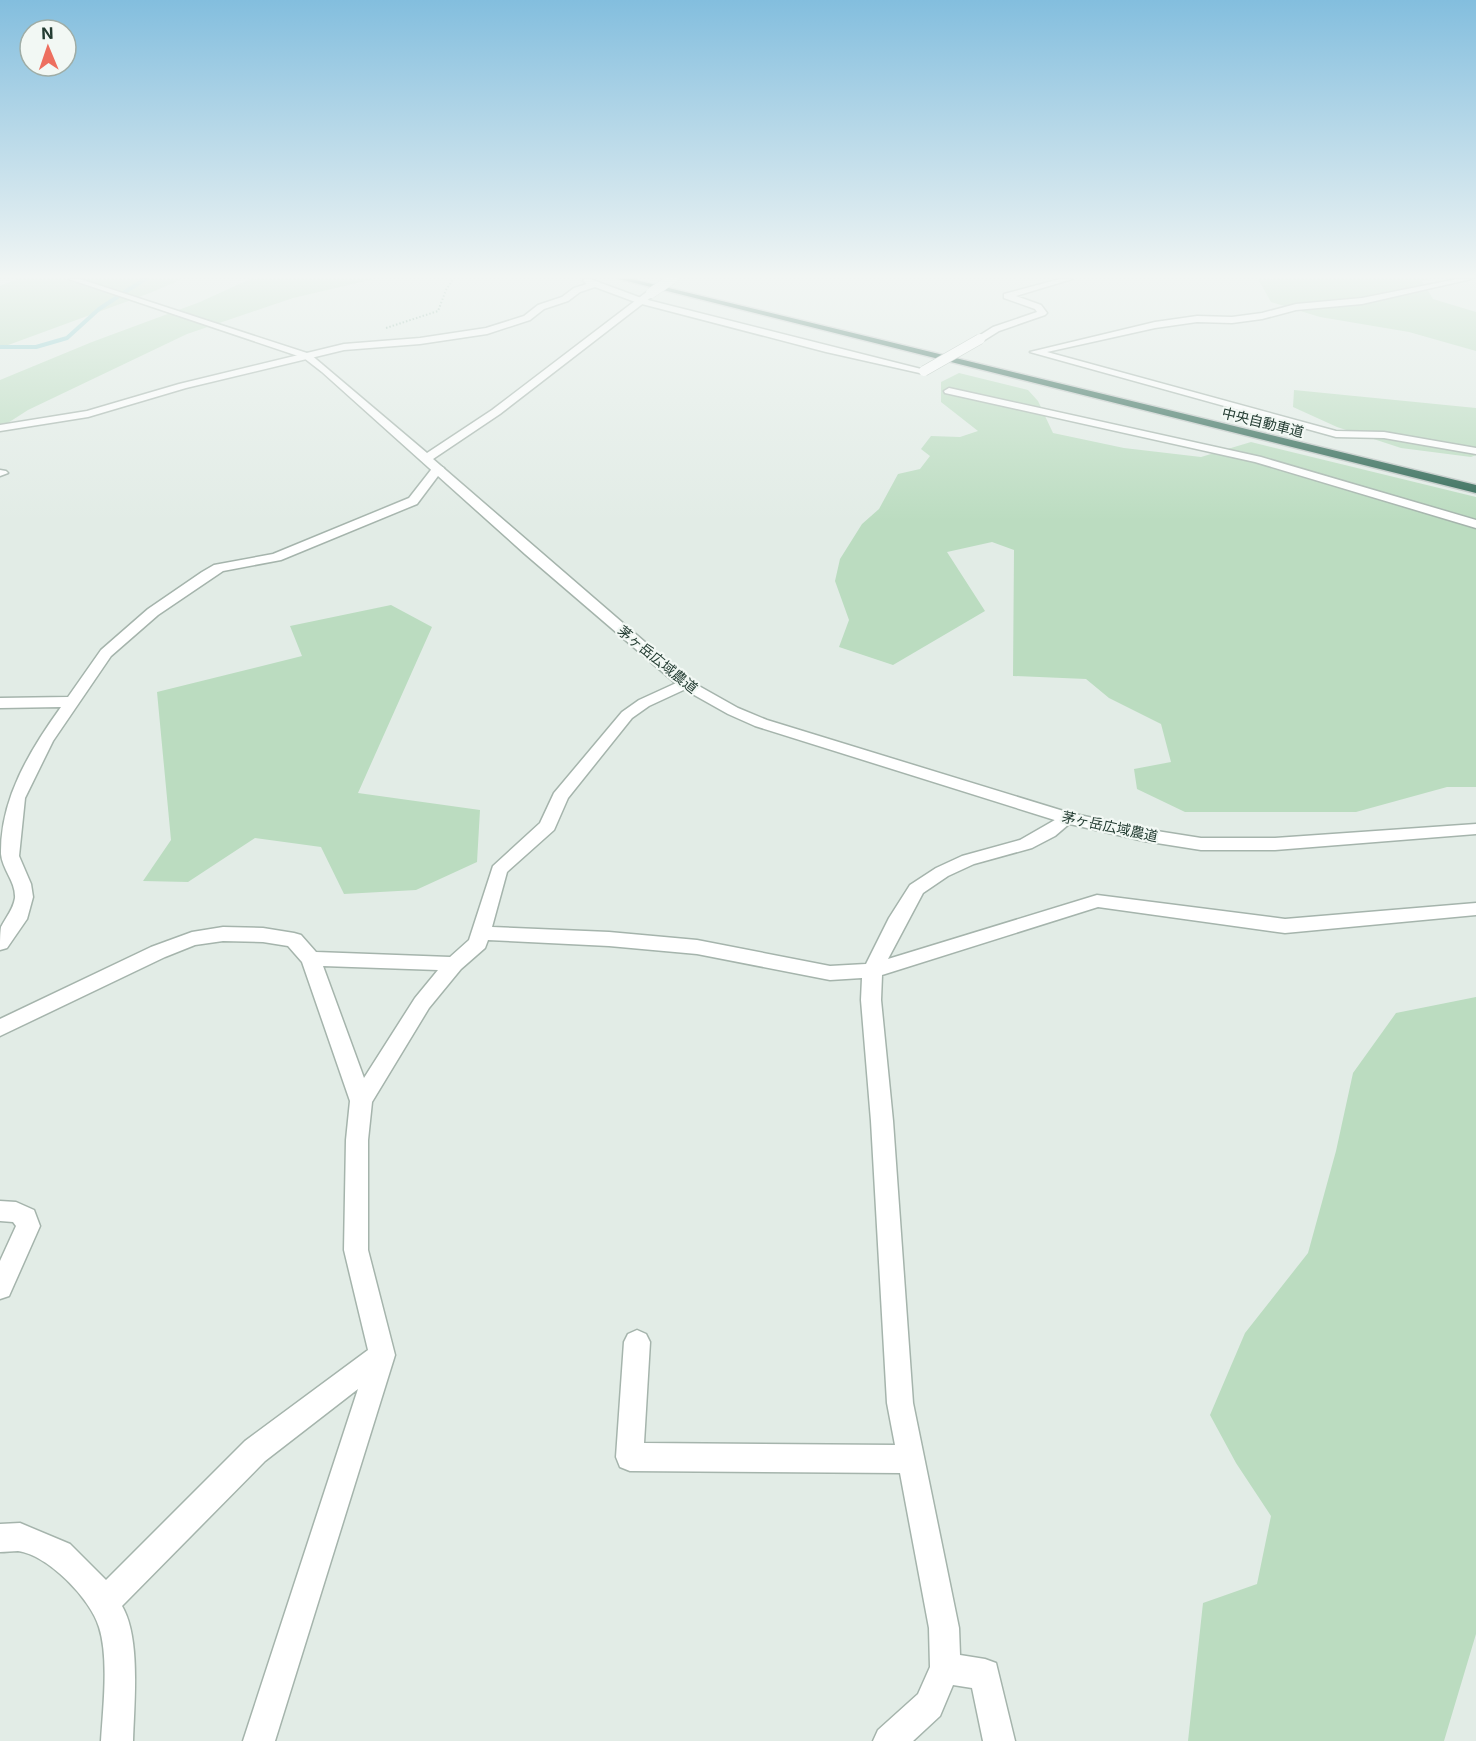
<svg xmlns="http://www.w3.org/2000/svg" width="1476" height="1741" font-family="Inter,'Noto Sans JP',sans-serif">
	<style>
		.green { fill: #bbdcc0 }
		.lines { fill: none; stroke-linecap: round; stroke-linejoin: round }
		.stream { stroke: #8ccdcf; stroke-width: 4 }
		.minor-casing { stroke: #a5b4ac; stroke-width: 3 }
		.tertiary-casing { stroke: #a5b4ac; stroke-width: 3 }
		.motorway-casing { stroke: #c1c8c6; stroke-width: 3 }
		.path { stroke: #83ae9b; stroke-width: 2; stroke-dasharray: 1.5 2; stroke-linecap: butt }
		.minor { fill: #fff; fill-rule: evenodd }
		.tertiary { fill: #fff; fill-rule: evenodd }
		.motorway { fill: #2f6754; fill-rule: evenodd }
		.minor-bridge-casing { stroke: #a5b4ac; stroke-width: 11; stroke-linecap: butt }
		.tertiary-bridge-casing { stroke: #a5b4ac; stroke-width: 11; stroke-linecap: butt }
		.minor-bridge { stroke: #fff; stroke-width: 10 }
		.tertiary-bridge { stroke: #fff; stroke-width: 10 }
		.labels { text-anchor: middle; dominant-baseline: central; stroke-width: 4.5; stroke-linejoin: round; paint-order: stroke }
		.far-street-label { font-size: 14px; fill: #233c32; stroke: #f2f8f4 }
	</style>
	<rect width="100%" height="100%" fill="#e2ece6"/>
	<path class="green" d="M17,279H182L150,293L0,348V286Z
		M250,279H374L293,298L187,334L28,410L0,428V380L92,342L200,302Z
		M1258,279H1431L1422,281L1433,299L1476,312V351L1409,332L1320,317L1271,302Z
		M959,373L1028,390L1038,401L1053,433L1124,448L1201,457L1251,442L1476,497V787H1447L1356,812H1185L1137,789L1134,769L1171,762L1161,724L1109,698L1086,679L1013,676L1014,550L992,542L947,552L985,611L893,665L839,647L849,620L835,581L840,559L862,524L879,509L898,474L920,469L930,456L921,449L931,436L960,437L978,431L941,402V382Z
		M1294,390L1476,408V455L1471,457L1401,448L1337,427L1293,407Z
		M391,605L432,627L358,793L480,810L477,862L416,890L344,894L321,847L255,838L188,882L143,881L171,840L157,692L302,656L290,626Z
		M1476,997V1634L1444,1741H1188L1203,1603L1257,1584L1271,1516L1236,1463L1210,1415L1245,1333L1308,1253L1336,1151L1353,1073L1396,1013Z"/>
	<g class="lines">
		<path class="stream" d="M0,347H36L67,338L99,309L145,279"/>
		<defs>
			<path id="minor" d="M584,279H590L644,299L929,371L924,374L826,352L638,303L595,287L580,292L568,301L544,309L530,320L487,334L420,344L344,350L186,388L88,417L0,431V425L87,411L179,384L344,344L420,338L486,328L524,316L538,305L562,297L574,288L587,284L583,281Z
				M1060,279H1072L1016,296L1041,305L1047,313L1045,315L999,331L983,341H977V337L993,327L1037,312L1035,309L1004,298V294Z
				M1457,279H1471L1362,304L1296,310L1262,319L1232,323L1197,322L1155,328L1047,352L1336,431L1384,432L1476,448V454L1384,438L1336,437L1030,352L1155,322L1197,316L1232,317L1262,313L1296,304L1362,298Z
				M949,388L1261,457L1476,520V528L1255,462L945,393L944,391Z
				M438,465L444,468L417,504L281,560L223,571L158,615L111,656L53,741L25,798L19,856L31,884L33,897L27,919L7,948L0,950C0,943 0,933 1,927C6,917 13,910 15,898C16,882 2,869 1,854C0,799 30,750 61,707L0,708V698L68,697L101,650L148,609L202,572L214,565L273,554L409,498L434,466Z
				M0,470L6,471L8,473L0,476Z
				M685,679L690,681L693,684L690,687L649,706L632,718L568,798L554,830L507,872L492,927L609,932L697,940L830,966L866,964L889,918L910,885L936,868L962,856L1020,840L1067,813L1073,814L1076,818L1055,836L1032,848L974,864L948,876L923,893L888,959L1097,895L1285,919L1476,903V915L1285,933L1098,907L882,975L881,1000L893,1121L913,1403L959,1628L960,1655L985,1659L996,1663L1015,1741H983L972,1688L953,1685L940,1716L913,1741H873L878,1730L918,1694L930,1667L929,1628L900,1473L630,1471L620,1467L616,1457L624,1342L628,1334L637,1330L646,1334L650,1342L644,1443L895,1445L887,1403L871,1121L861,1000L862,978L830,980L697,954L609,946L488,940L485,948L461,969L429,1008L372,1102L368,1140V1250L395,1355L275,1741H243L358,1389L265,1461L122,1606C141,1638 134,1704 133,1741H101C103,1708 109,1658 99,1627C91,1599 48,1555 18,1551C13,1551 6,1552 0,1552V1524L20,1523L70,1544L106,1580L245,1441L368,1350L344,1250L346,1140L350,1101L302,962L288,946L263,942L223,941L195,945L165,957L0,1036V1019L151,947L192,932L223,927L263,928L294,933L301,935L316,952L450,957L469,940L493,866L540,823L554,793L622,712L639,700ZM323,966L438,970L415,998L364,1078Z
				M0,1201L16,1202L34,1210L40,1226L9,1296L0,1299V1261L16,1226L13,1222L0,1221Z"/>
			<path id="tertiary" d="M69,279H80L310,354L427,453L492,410L648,291H654V295L500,414L433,459L690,681L738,708L767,720L1070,813L1144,829L1201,838H1275L1476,824V834L1275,850H1201L1144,841L1061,822L755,726L728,714L680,687L525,554L322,372L304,358Z"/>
			<path id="motorway" d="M619,279H632L1476,485V493Z"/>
		</defs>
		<use href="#minor" class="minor-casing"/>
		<use href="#tertiary" class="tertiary-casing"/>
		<use href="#motorway" class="motorway-casing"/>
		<path class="path" d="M386,328L438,311L446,290L453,279"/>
		<use href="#minor" class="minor"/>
		<use href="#tertiary" class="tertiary"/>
		<use href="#motorway" class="motorway"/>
		<defs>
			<path id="minor-bridge" d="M924,371L980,339"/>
			<path id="tertiary-bridge" d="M651,293L672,279"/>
		</defs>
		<use href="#minor-bridge" class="minor-bridge-casing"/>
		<use href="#tertiary-bridge" class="tertiary-bridge-casing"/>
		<use href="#minor-bridge" class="minor-bridge"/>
		<use href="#tertiary-bridge" class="tertiary-bridge"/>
	</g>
	<linearGradient id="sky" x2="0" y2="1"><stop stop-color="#83bede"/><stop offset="0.53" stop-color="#f2f6f4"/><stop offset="1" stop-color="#f2f6f4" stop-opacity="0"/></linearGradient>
	<rect width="1476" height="522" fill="url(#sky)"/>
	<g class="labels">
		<g class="far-street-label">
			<text transform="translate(1263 422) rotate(14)">中央自動車道</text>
			<text transform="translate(658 659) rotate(39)">茅ヶ岳広域農道</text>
			<text transform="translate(1110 826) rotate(12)">茅ヶ岳広域農道</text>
		</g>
	</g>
	<g transform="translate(48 48) rotate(358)"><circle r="28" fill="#f2f8f4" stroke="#9fada6" stroke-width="1.5"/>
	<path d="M0-4.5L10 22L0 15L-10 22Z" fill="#ed6f5f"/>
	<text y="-9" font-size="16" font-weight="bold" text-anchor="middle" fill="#233c32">N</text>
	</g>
</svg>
